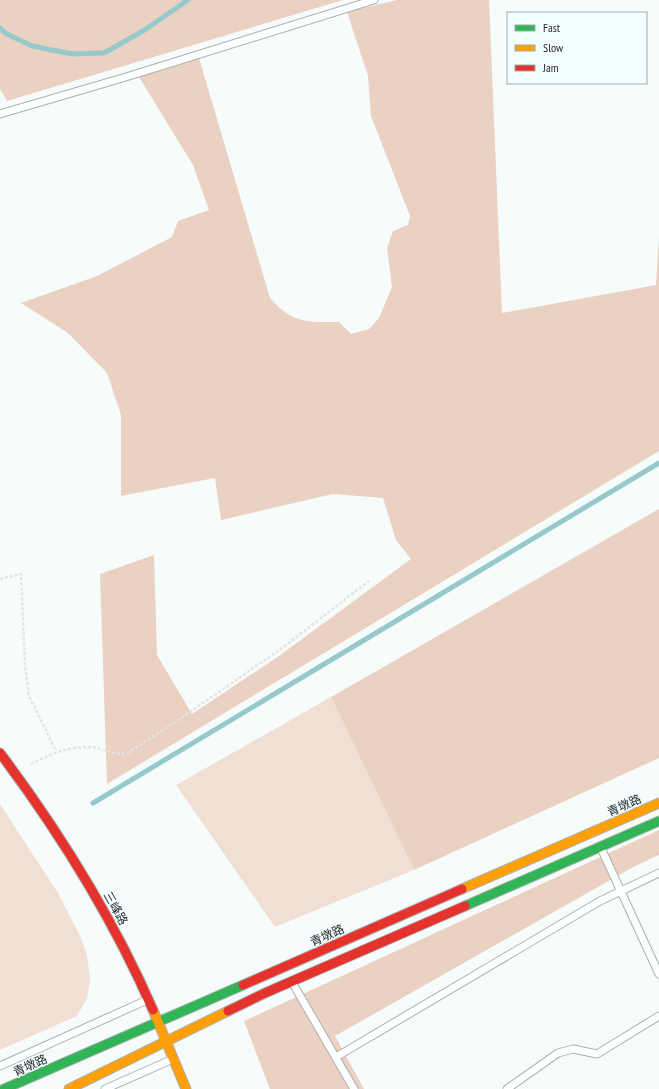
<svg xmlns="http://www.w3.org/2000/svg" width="659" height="1089" font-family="'PT Sans Narrow','Noto Sans SC',sans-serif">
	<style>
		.green { fill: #f2dfd3 }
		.forest { fill: #ead1c1 }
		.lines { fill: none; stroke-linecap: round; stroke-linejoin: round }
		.stream { stroke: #96c9cb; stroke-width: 5 }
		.lane-casing { stroke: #abb0b0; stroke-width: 9 }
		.fast-casing { stroke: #abb0b0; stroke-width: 11 }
		.slow-casing { stroke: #abb0b0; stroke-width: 11 }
		.jam-casing { stroke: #abb0b0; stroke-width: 11 }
		.path { stroke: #e3e5e5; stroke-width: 2.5; stroke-dasharray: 3 2; stroke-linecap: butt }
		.lane { stroke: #feffff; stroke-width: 7 }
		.fast { stroke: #30b455; stroke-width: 9 }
		.slow { stroke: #ff9f0a; stroke-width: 9 }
		.jam { stroke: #e5322d; stroke-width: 9 }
		.labels { text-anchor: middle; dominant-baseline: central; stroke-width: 3; stroke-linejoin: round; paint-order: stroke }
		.street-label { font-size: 12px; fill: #252a2a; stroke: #f3feff }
	</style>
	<rect width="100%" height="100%" fill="#f6fcfc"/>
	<path class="green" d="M331,697L414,870L275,927L176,785Z
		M0,804L58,893L81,938L87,955L90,979L87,998L77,1016L0,1050Z"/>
	<path class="forest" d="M0,0H343L7,101L0,89Z
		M397,0H489L502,313L656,285L659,237V451L107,784L100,574L154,555L157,655L192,714L279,656L411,559L396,540L383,498L333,494L221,520L215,478L121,496V415L107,373L68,333L21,303L97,276L172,237L178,221L209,210L193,165L139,77L199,58L270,298C292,324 308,322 339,322L351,334L369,329L379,318L392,287L387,248L393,231L408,225L410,216L371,116L368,76L347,12Z
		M659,509V758L414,870L331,697Z
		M659,830V855L635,866L335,1036L364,1089H270L244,1021Z"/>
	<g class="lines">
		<path class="stream" d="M0,28L5,33L32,46L72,54L104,53L143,31L188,0
			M93,803L659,463"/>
		<defs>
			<path id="lane" d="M0,114L126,77L374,0
				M601,848L659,974
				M292,982L354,1089
				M336,1057L600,901L659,873
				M0,1066L147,1000
				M105,1089L173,1059
				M507,1089L558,1053L573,1049L597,1054L659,1016"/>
			<path id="fast" d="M465,906L659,821
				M4,1089L243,985"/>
			<path id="slow" d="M462,889L659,803
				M153,1010L186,1089
				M69,1089L228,1011"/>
			<path id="jam" d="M0,753C60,833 113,918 153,1010
				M243,985L462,889
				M228,1011L265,993L465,906"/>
		</defs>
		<use href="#lane" class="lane-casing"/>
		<use href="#fast" class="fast-casing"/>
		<use href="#slow" class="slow-casing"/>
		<use href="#jam" class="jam-casing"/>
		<path class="path" d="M0,579L21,574L25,665L29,696L56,751
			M31,764C49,755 68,746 90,747C103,748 113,755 126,754L174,723L281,649L370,580"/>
		<use href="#lane" class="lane"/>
		<use href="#fast" class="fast"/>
		<use href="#slow" class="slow"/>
		<use href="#jam" class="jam"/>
	</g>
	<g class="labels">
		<g class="street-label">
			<text transform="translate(624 805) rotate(-24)">青墩路</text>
			<text transform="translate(116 908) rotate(61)">三峰路</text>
			<text transform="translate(327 935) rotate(-24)">青墩路</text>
			<text transform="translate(30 1065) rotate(-24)">青墩路</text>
		</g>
	</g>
	<rect x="507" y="12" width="140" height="72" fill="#f3feff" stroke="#a1a9aa"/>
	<rect x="515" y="25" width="20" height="6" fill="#30b455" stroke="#a1a9aa"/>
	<text x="543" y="32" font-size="12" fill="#252a2a">Fast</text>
	<rect x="515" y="45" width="20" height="6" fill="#ff9f0a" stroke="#a1a9aa"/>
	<text x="543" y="52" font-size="12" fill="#252a2a">Slow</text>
	<rect x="515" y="65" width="20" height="6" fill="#e5322d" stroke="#a1a9aa"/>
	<text x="543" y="72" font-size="12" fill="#252a2a">Jam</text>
</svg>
